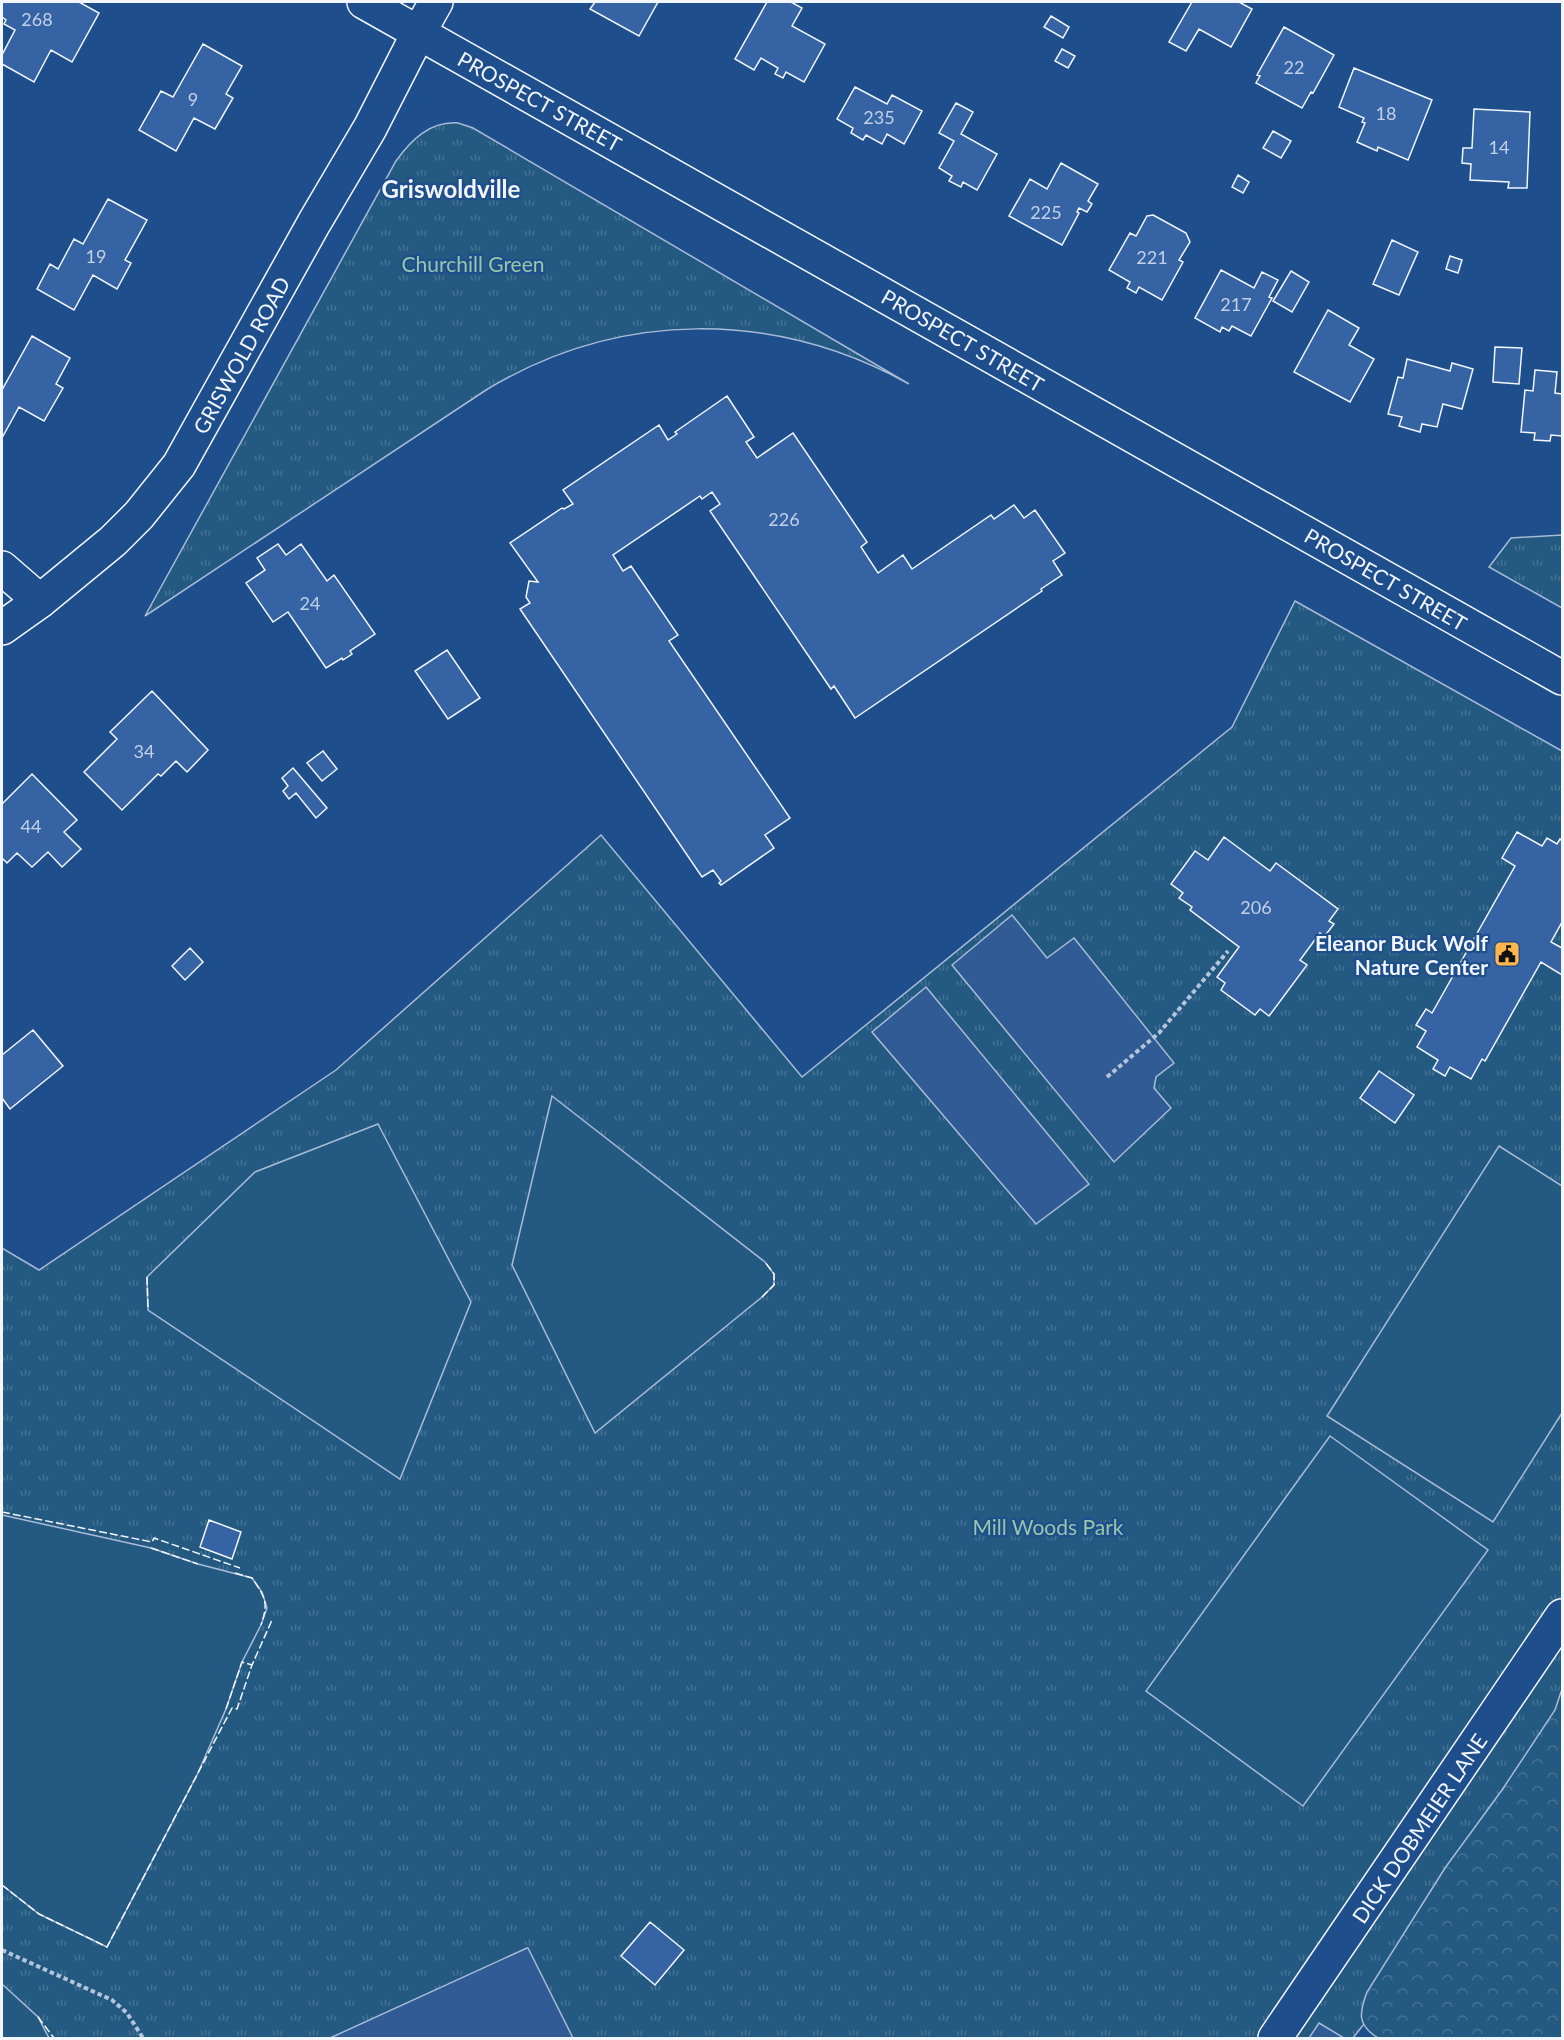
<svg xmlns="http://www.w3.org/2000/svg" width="1564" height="2040" font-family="Lato,sans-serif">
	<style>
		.grass { fill: url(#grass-tufts); stroke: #a8bbd7; stroke-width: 1.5 }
		.forest { fill: url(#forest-crowns); stroke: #a8bbd7; stroke-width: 1.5 }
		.pitch { fill: #245a82; stroke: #a8bbd7; stroke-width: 1.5 }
		.parking { fill: #305b95; stroke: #a8bbd7; stroke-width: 1.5 }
		.building { fill: #3563a3; stroke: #f2f6ff; stroke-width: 1.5 }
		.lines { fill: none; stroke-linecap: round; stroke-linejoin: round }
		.minor-casing { stroke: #f2f6ff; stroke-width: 36 }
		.tertiary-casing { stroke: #f2f6ff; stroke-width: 36 }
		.secondary-casing { stroke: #f2f6ff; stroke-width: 36 }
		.path { stroke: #b3c4dc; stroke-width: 4; stroke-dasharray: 4.5 3; stroke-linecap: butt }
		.minor { stroke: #1f4e8c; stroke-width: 33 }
		.tertiary { stroke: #1f4e8c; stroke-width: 33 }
		.secondary { stroke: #1f4e8c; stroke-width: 33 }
		.fence { stroke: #f2f6ff; stroke-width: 1.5; stroke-dasharray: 8 3; stroke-linecap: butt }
		.labels { text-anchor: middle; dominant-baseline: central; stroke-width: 4.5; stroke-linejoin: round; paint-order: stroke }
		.number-label { font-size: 18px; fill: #c3d1e8 }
		.street-label { font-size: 21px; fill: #f2f6ff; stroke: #1f4e8c }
		.park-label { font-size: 21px; fill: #97c8a6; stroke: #1f4e8c }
		.poi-label { font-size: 21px; font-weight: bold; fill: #f2f6ff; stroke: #1f4e8c; text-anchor: end }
		.quarter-label { font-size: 24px; font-weight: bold; fill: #f2f6ff; stroke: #1f4e8c }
	</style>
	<defs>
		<pattern id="grass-tufts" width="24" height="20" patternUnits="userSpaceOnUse" patternTransform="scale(1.5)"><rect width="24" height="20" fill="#245a82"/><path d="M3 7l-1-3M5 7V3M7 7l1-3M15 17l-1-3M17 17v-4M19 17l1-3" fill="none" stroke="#447295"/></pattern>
		<pattern id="forest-crowns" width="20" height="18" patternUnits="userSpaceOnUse" patternTransform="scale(1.5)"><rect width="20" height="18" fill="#245a82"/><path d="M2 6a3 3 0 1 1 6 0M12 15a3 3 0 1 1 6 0" fill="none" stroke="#447295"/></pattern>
	</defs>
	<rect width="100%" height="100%" fill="#1f4e8c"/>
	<path class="grass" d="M458,123L473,128L909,384C774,309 618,310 486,390L145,616L396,161C411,140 430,121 458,123Z
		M1562,535V608L1489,567L1511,538Z
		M1295,601L1562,751V1771L1353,2038H2V1248L39,1270L336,1070L601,835L802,1077L1232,727Z"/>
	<path class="forest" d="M1562,1689V2038H1378C1357,2025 1359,2013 1367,1992L1445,1868L1502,1790L1555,1710Z"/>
	<path class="pitch" d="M552,1096L765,1262L774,1274V1285L762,1297L595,1433L512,1265Z
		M378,1124L471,1302L400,1479L148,1310L147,1277L255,1172Z
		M1499,1146L1562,1186V1413L1493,1522L1327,1416Z
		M1330,1436L1488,1550L1303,1806L1146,1691Z
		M2,1515L151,1548L198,1564L252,1578L262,1592L267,1608L261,1625L242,1662L226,1709L197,1775L107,1947L39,1914L2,1885Z
		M2,1984L38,2017L49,2038H2Z"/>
	<path class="parking" d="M1012,915L1047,958L1074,938L1174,1063L1156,1077L1154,1088L1171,1108L1114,1162L952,965Z
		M926,987L1089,1184L1036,1224L872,1032Z
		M528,1948L573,2038H330L527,1948Z
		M1319,2023L1344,2038H1309Z"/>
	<path class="building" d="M2,2H79L99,13L72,62L51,50L34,82L2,64V55L15,30L4,24L6,20L2,17Z
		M595,2H658L639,36L590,9Z
		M767,2H791L802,8L792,26L825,44L804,82L786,72L783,78L775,74L778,68L761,58L754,70L735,59Z
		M1192,2H1239L1252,9L1231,47L1199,29L1186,51L1169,42Z
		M1051,16L1069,27L1063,38L1044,27Z
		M1284,27L1334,55L1313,93L1311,92L1302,108L1256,83L1260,76L1257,75Z
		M203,44L242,66L226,94L233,98L215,129L194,118L176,151L139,130L161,91L173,97Z
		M1062,49L1075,56L1068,68L1055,61Z
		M1354,68L1432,100L1408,160L1378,147L1377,151L1357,142L1365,123L1362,122L1364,118L1339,107Z
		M855,87L887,104L892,95L922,111L904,144L887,134L882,144L866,135L863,140L851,133L853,128L837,119Z
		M956,103L973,112L961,134L997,154L977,190L963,182L961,187L949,181L952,176L939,168L954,141L939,133Z
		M1474,109L1530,112L1527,188H1508L1509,182L1470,180L1471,164L1462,163L1463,148H1472Z
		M1273,131L1291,141L1281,158L1263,148Z
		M1061,163L1098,184L1088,201L1092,204L1087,212L1079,208L1077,212L1079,213L1062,245L1009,216L1030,179L1047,189Z
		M1238,175L1249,182L1243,193L1232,187Z
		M108,199L147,220L125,260L131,263L117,289L93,275L74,310L37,289L50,264L58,269L74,239L83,244Z
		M1153,215L1186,233L1190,242L1179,260L1183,262L1162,300L1139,287L1136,293L1127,288L1130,282L1109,270L1130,233L1136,236L1147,216Z
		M1392,240L1418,252L1399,295L1373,284Z
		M1450,256L1462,260L1458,273L1446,269Z
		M1221,270L1254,288L1262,272L1278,280L1269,297L1272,298L1251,336L1232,326L1229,331L1222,327L1220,332L1195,318Z
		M1291,271L1309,282L1292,312L1273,301Z
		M1328,310L1359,328L1349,345L1374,359L1350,402L1294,372Z
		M32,336L70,358L56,384L63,388L44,421L19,407L2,438V390Z
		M1495,347L1522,348L1519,384L1493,382Z
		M1407,359L1450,371L1452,363L1473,369L1462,409L1443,404L1437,427L1422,424L1420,432L1399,426L1402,417L1388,414L1398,377L1403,378Z
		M1535,370L1557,372L1555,393L1562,394V436L1551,435L1550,441L1534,440L1535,433L1521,432L1525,390L1533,391Z
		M727,396L754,437L746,442L757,458L793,433L867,542L861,547L878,573L903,555L912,569L991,515L994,519L1014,505L1024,518L1035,510L1065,553L1053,561L1062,575L1041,589L1042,591L855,718L834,686L831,689L710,511L720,504L712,492L702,499L700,496L613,555L623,571L631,566L678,635L669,641L790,818L765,835L774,848L721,885L719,883L721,881L713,870L702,877L520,609L530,603L526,597L529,581L538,582L510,543L562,508L564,509L573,504L563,490L659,425L668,440L677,434L675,432Z
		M278,544L286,555L301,544L327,581L334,575L375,634L350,651L352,654L343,660L342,658L326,668L288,612L273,622L246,583L265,570L257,558Z
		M447,650L480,698L448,719L415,671Z
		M152,691L208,750L187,772L176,761L161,776L158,774L122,810L84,772L117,739L110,732Z
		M323,751L337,769L322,781L307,763Z
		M293,768L327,808L316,818L296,793L289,799L283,791L288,786L282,778Z
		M32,774L77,820L64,832L81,849L62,867L48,852L32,867L17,853L7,863L2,858V804Z
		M1517,832L1542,846L1547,838L1557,844L1560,839L1562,841V922L1551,942L1562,948V975L1541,962L1485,1061L1482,1059L1471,1079L1450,1067L1445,1076L1433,1069L1438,1060L1417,1047L1426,1031L1416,1025L1426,1009L1432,1013L1515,866L1502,858Z
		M1224,837L1270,871L1276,863L1338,909L1329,921L1334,924L1324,937L1320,933L1300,960L1307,965L1269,1016L1260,1009L1255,1015L1221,990L1225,983L1217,977L1239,947L1190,910L1192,907L1179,898L1183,893L1171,884L1195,851L1208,860Z
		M190,948L203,962L185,980L172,966Z
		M33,1030L63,1066L10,1109L2,1098V1055Z
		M1379,1071L1414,1095L1395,1123L1360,1098Z
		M209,1520L241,1532L232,1559L200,1547Z
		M650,1922L684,1950L655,1985L621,1956Z"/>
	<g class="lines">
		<defs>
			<path id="minor" d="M419,32L436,2
				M2,568L40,601
				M1275,2038L1562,1616"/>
			<path id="tertiary" d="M2,628L40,601L113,541L139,515L179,465L314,223L370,128L419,32"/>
			<path id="secondary" d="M364,2L1562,678"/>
		</defs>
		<use href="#minor" class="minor-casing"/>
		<use href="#tertiary" class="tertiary-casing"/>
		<use href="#secondary" class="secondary-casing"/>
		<path class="path" d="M1107,1077L1159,1033L1228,951
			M2,1950L112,2000L127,2013L143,2038"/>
		<use href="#minor" class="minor"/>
		<use href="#tertiary" class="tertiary"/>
		<use href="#secondary" class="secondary"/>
		<path class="fence" d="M147,1277L148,1310
			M762,1297L774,1285V1274L765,1262
			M2,1512L152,1542L154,1538L240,1568
			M151,1548L198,1564
			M235,1573L252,1578C265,1597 269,1602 261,1625
			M226,1709L242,1662L252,1665
			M2,1885L39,1914L107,1947L232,1708L237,1709L252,1665L272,1620
			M38,2017L54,2038"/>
	</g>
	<defs>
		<symbol id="civic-square" viewBox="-11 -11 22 22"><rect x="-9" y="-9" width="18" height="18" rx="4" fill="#ffb74d" stroke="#1f4e8c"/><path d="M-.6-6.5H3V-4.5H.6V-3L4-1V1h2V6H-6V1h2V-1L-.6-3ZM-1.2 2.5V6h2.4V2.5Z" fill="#111"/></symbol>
	</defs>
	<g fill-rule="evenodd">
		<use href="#civic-square" x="1492" y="939" width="30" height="30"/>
	</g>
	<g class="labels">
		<g class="number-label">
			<text x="37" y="19">268</text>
			<text x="1294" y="67">22</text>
			<text x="193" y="99">9</text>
			<text x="1386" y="113">18</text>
			<text x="879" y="117">235</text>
			<text x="1499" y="147">14</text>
			<text x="1046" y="212">225</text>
			<text x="96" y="256">19</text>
			<text x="1152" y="257">221</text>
			<text x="1236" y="304">217</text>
			<text x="784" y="519">226</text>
			<text x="310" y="603">24</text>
			<text x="144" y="751">34</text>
			<text x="31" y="826">44</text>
			<text x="1256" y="907">206</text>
		</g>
		<g class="street-label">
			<text transform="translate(540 101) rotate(29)">PROSPECT STREET</text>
			<text transform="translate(963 340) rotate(30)">PROSPECT STREET</text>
			<text transform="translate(241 355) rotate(-61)">GRISWOLD ROAD</text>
			<text transform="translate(1386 579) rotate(30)">PROSPECT STREET</text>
			<text transform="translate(1419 1828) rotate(-56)">DICK DOBMEIER LANE</text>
		</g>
		<g class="park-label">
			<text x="473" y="263">Churchill Green</text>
			<text x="1048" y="1526">Mill Woods Park</text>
		</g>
		<g class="poi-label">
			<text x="1488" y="942">Eleanor Buck Wolf<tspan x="1488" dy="24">Nature Center</tspan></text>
		</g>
		<g class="quarter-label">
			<text x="451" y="188">Griswoldville</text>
		</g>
	</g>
	<rect width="1564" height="2040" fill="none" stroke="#f2f6ff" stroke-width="6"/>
</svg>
